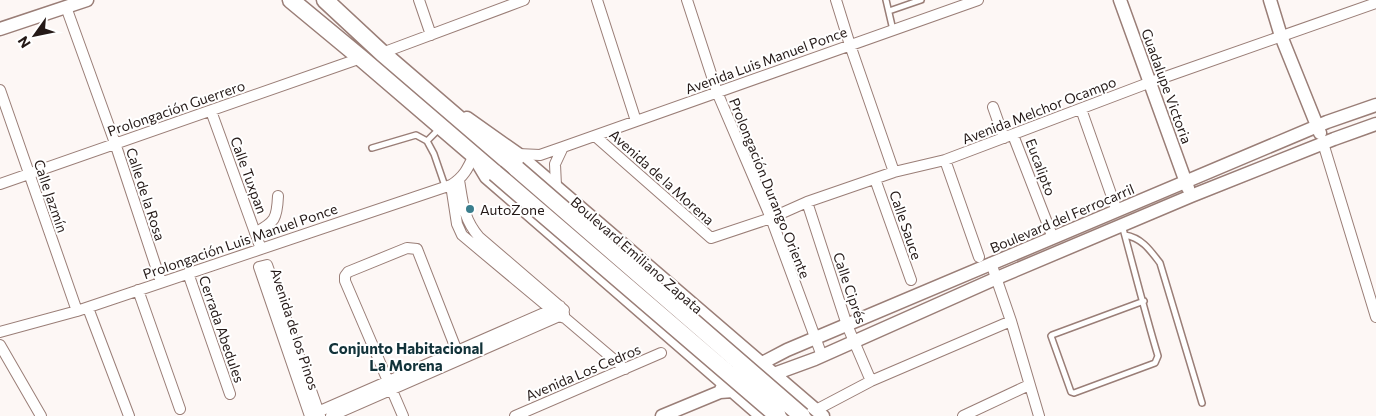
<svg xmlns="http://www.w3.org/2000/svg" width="1376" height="416" font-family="Commissioner,sans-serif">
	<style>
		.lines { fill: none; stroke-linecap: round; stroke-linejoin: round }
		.service-casing { stroke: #9a7e77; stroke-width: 8 }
		.minor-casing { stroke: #9a7e77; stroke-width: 12 }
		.tertiary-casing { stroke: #9a7e77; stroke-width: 15 }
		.primary-casing { stroke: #9a7e77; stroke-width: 19 }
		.service { stroke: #fff; stroke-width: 5 }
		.minor { stroke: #fff; stroke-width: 10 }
		.tertiary { stroke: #fff; stroke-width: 12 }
		.primary { stroke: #fff; stroke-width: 16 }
		.primary-bridge-casing { stroke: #9a7e77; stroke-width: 19; stroke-linecap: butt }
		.primary-bridge { stroke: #fff; stroke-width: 16 }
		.poi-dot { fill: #3a7e8d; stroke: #fff; stroke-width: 2 }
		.labels { text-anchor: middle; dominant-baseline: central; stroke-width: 4; stroke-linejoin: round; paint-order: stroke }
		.street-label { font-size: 14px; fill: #241917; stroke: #fff }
		.poi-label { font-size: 14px; fill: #241917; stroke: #fff; text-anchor: start }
		.neighbourhood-label { font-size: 15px; font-weight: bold; fill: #12333a; stroke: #fff }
	</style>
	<rect width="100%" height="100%" fill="#fdf7f5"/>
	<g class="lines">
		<defs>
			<path id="service" d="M886,0L893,30
				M889,11L921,0
				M427,141L439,129
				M372,148L416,135L427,141L434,154L445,186
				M1122,225C1134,269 1145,313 1158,356L1155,363L1074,393L1071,392L1051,336L1052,335L1144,301
				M1125,235C1142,238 1150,250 1160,263L1202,403"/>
			<path id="minor" d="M419,0L431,35
				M597,0L636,121
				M687,0L717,92L771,218L822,356
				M836,0L850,45L894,172
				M66,7L115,143L161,282
				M382,53L524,0
				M0,90L77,311
				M993,107L1004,138
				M1081,109L1117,211
				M211,111L261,249
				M1013,135L1053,238
				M595,136L711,238L771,218L807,202L894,172L945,160L1151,82L1376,3
				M1323,143L1376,317
				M518,154L540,155L563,147L978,0
				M945,160L979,257
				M875,179L911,280
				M459,180C463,203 463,218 479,237L564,310
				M0,184L361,58
				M451,185L457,224L462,235L559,316L565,318L625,369
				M556,186L555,164L563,147
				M807,202L847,325L871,381
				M255,233C275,222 277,219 278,196
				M991,263L1011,321L1039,416
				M188,273L230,394
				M138,290L180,409
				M88,308L129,416
				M0,332L77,311L451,185C464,177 468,168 474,155
				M0,345L41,416
				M816,410L871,381L1011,321
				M313,414L560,306
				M310,416L259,267L267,265L320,416
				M331,416L564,314
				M403,416L345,281V276L348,272L407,248L417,249L460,359
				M515,416L661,353
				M963,416L1029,385"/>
			<path id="tertiary" d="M1120,0L1188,188
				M1270,0L1281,36L1320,133
				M0,29L87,0
				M467,118L518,154L823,416
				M477,162L486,177L761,416
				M720,392L724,383L787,350L1327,122L1376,105
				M662,416L720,392L733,391L774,374L815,359L997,278L1191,196L1334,139L1376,124"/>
			<path id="primary" d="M291,0L361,58L495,173
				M325,0L382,53L517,169"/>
		</defs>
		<use href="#service" class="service-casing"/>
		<use href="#minor" class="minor-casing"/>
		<use href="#tertiary" class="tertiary-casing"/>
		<use href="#primary" class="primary-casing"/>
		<use href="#service" class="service"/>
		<use href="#minor" class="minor"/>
		<use href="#tertiary" class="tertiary"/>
		<use href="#primary" class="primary"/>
		<defs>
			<path id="primary-bridge" d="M517,169L802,416
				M495,173L778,416"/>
		</defs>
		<use href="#primary-bridge" class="primary-bridge-casing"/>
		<use href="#primary-bridge" class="primary-bridge"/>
	</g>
	<circle class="poi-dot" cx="470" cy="209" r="5"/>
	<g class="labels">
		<g class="street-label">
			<text transform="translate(766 60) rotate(-20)">Avenida Luis Manuel Ponce</text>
			<text transform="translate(1167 86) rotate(70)">Guadalupe Victoria</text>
			<text transform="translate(176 108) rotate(-19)">Prolongación Guerrero</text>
			<text transform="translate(1039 110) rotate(-21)">Avenida Melchor Ocampo</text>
			<text transform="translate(1041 167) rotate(69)">Eucalipto</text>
			<text transform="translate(249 175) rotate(70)">Calle Tuxpan</text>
			<text transform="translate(662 177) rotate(42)">Avenida de la Morena</text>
			<text transform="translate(770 188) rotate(68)">Prolongación Durango Oriente</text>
			<text transform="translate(146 194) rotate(72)">Calle de la Rosa</text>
			<text transform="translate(51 196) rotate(71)">Calle Jazmín</text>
			<text transform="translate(1062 218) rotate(-23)">Boulevard del Ferrocarril</text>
			<text transform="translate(906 225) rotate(71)">Calle Sauce</text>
			<text transform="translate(240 241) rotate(-19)">Prolongación Luis Manuel Ponce</text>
			<text transform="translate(637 255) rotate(41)">Boulevard Emiliano Zapata</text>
			<text transform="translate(850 288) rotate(71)">Calle Ciprés</text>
			<text transform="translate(222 329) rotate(71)">Cerrada Abedules</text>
			<text transform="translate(295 329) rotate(72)">Avenida de los Pinos</text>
			<text transform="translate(583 372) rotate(-23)">Avenida Los Cedros</text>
		</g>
		<g class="poi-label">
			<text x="480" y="209">AutoZone</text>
		</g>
		<g class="neighbourhood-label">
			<text x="406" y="348">Conjunto Habitacional<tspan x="406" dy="17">La Morena</tspan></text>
		</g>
	</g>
	<g transform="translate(35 35) rotate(237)" stroke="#ffffff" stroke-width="4" paint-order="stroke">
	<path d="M0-4L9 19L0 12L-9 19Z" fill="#241917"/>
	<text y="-8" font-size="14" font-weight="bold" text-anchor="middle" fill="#241917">N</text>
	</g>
</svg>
